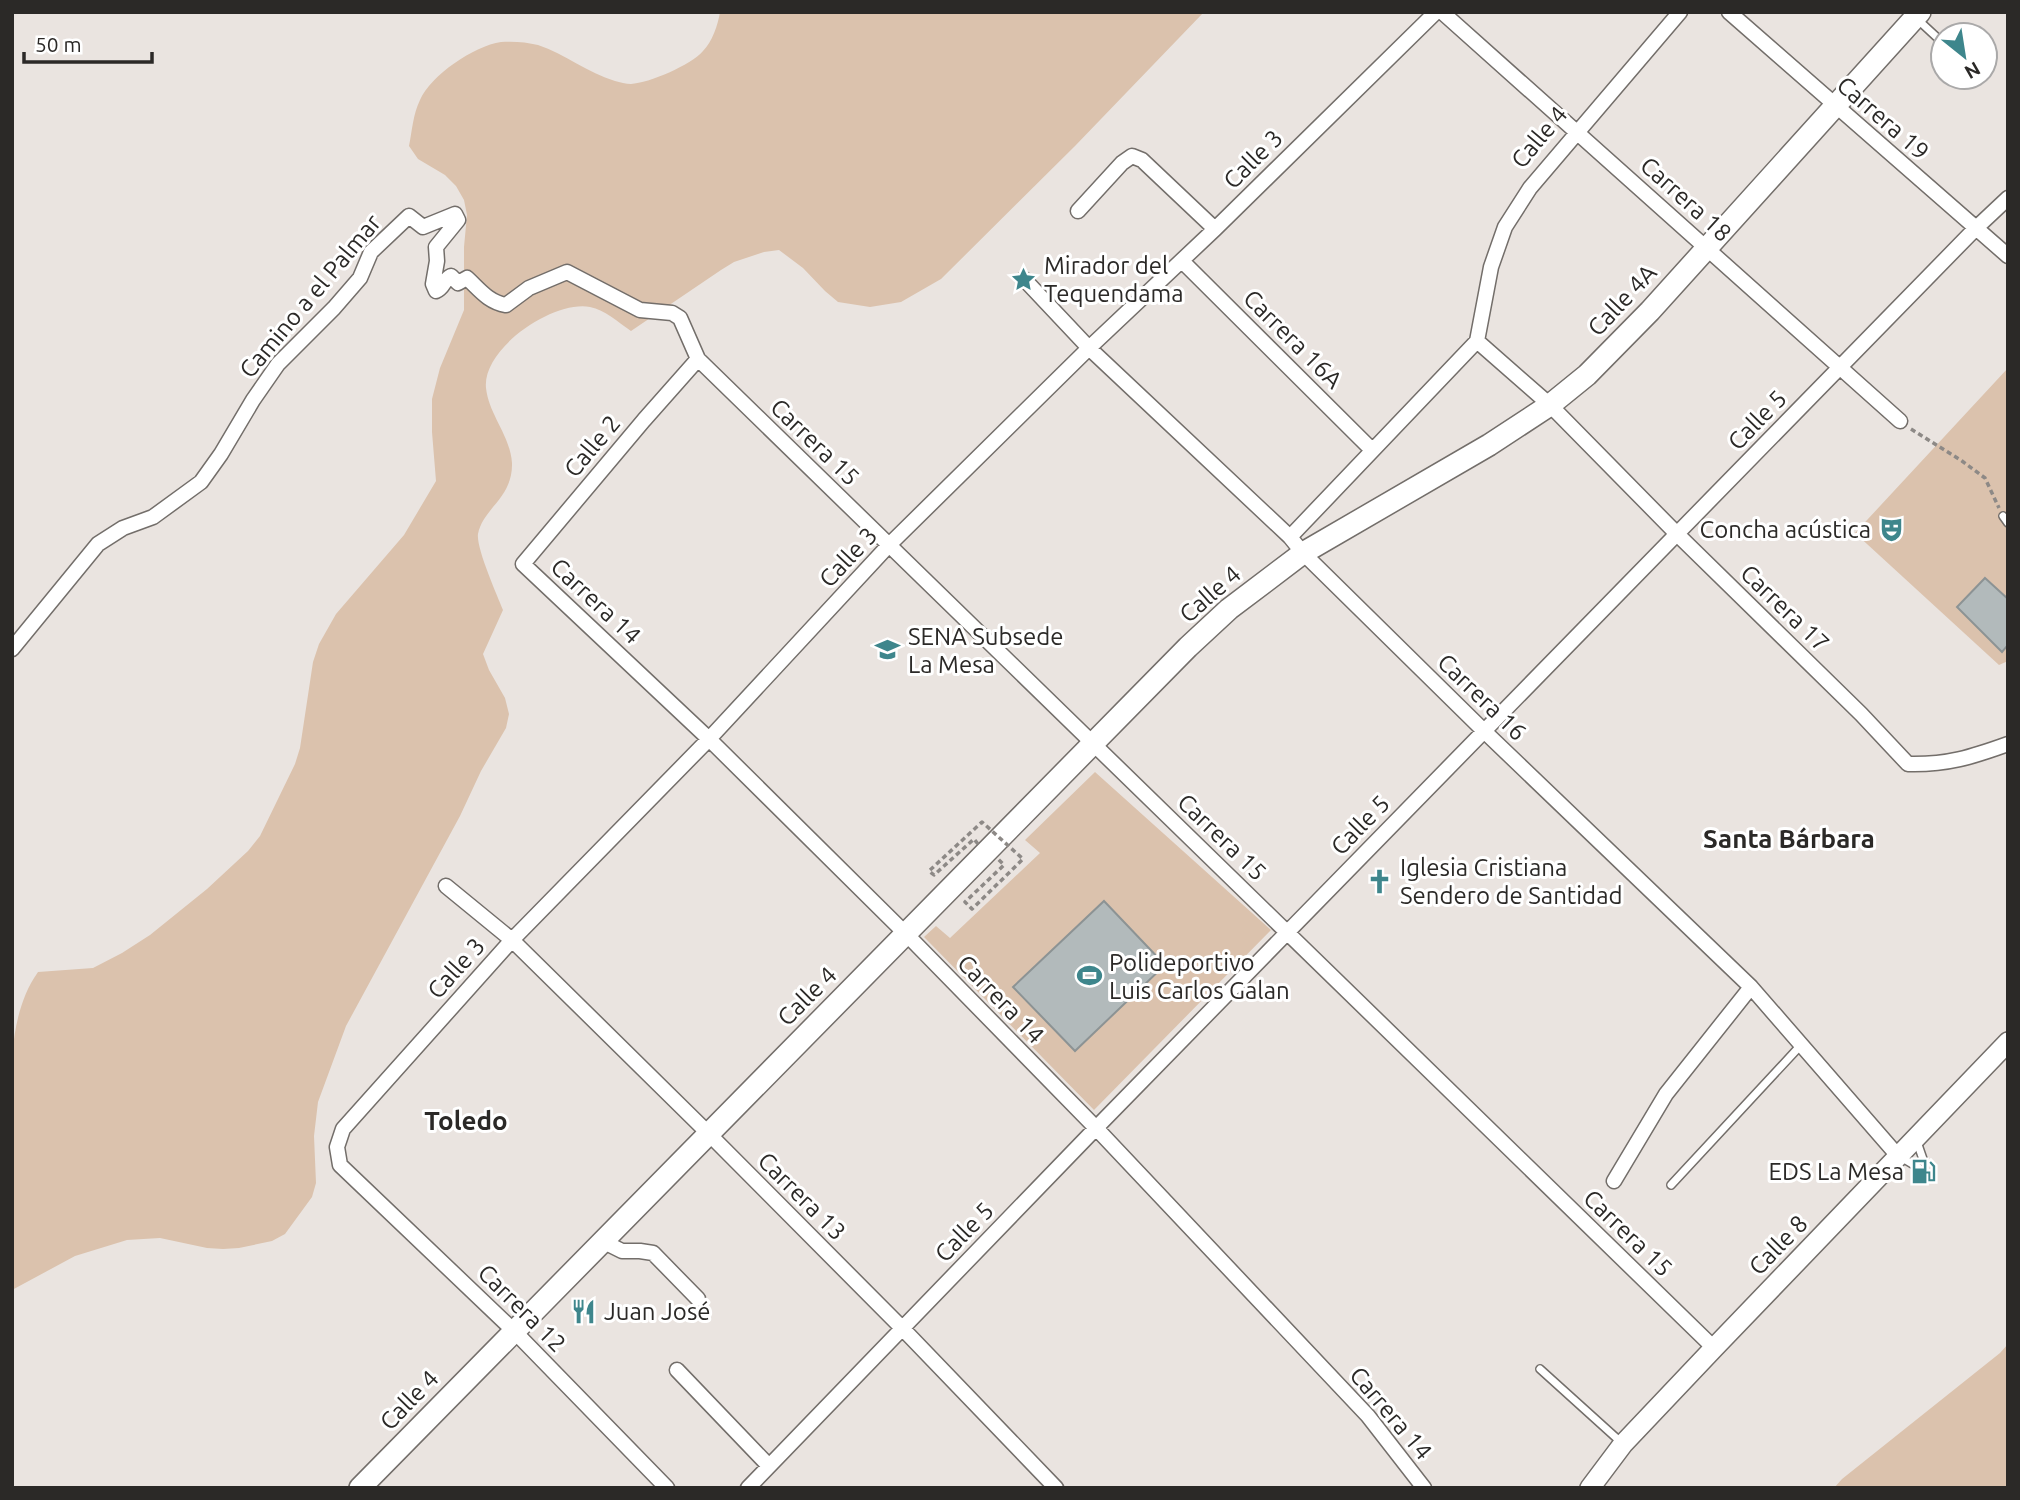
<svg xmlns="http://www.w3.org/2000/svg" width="2020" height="1500" font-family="Ubuntu,sans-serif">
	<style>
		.green { fill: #dbc2ad }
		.building { fill: #b2babb; stroke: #8c9394; stroke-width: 2 }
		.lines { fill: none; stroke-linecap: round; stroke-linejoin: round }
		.service-casing { stroke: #736e6a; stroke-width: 10 }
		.minor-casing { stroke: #736e6a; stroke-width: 17 }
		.secondary-casing { stroke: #736e6a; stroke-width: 22 }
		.primary-casing { stroke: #736e6a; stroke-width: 24 }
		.path { stroke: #8d8986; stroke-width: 3.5; stroke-dasharray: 5 3.5; stroke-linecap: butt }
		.service { stroke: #fff; stroke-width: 7 }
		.minor { stroke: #fff; stroke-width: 14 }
		.secondary { stroke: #fff; stroke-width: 19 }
		.primary { stroke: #fff; stroke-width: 21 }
		.path-bridge { stroke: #8d8986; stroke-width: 3.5; stroke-dasharray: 5 3.5; stroke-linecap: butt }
		.labels { text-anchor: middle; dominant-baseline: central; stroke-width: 6; stroke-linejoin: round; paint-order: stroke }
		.street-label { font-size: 24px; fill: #2b2927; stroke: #fff }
		.poi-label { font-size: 24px; fill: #2b2927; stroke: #fff; text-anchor: start }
		.neighbourhood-label { font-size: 26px; font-weight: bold; fill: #2b2927; stroke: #fff }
	</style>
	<rect width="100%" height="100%" fill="#eae4e0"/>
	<path class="green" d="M720,12H1204L1075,146L941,279L901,302L870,307L838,302L825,291L803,268L779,250L764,252L734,262L721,270L631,331C618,322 605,310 590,307C554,300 482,348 486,388C489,415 510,435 512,463C513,498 483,508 478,534C476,548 497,595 503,610L483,654L489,670L505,698L509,714L506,728L481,771L460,816L346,1026L318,1102L314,1136L316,1183L312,1197L285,1234L272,1241L239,1248L223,1249L207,1248L160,1238L127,1240L75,1256L12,1290C12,1245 12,1200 12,1155C12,1098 3,1021 38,972L93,968L122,953L150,935L207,889L248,851L260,836L295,764L300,748L313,662L319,644L336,614L404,535L436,481L432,432V399L440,368L464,310V247L467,215L464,200L456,186L445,175L418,159L409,146C412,131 413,114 420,100C431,75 474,46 501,42C512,41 527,42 538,45C565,54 588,73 615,81C620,82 626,84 631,84C649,83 691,65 703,51C712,42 718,25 720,12Z
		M2008,368V661L1999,665L1855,533Z
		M1095,772L1271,930L1094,1110L924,937L936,926L950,938L1040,853L1025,840Z
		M2008,1344V1488H1834L1842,1479L2000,1353Z"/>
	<path class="building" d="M1985,578L2008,599V645L2002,652L1957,607Z
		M1104,901L1165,965L1075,1051L1013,987Z"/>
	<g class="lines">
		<defs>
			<path id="service" d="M1916,18L1943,43
				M2003,516L2008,523
				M1916,1139L1924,1162
				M1899,1156L1919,1168
				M1671,1185L1801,1045
				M1540,1369L1623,1444"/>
			<path id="minor" d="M1442,12L1900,421
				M1729,12L2008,256
				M1078,211L1122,163L1132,156L1142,160L1215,229
				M1182,261L1372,450
				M1024,279L1089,348L1290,537L1303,553L1484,731L1751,987L1898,1156
				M1477,341L1550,405L1677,534L1861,714L1908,764C1947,765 1972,757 2008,744
				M698,359L644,420L523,564L709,739L914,942L1096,1128L1368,1416L1424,1488
				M1290,537L1477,341L1491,267L1505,227L1530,188L1680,12
				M12,649L98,544L123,528L153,517L201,482L221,454L253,400L278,364L334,308L360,278L371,252L409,216L423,227L455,214L458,220L436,247L437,261L433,284L436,291C444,288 444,279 451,276L458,283L467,278C479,289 488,302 506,305L529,288L567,272L640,310L672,313L680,318L698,359L1714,1348
				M446,886L512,940L708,1133L903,1329L1056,1488
				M1614,1181L1666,1094L1751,987
				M602,1241L622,1251H640L653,1253L698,1299
				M677,1370L769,1466
				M667,1488L514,1331L340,1165L337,1147L343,1129L512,940L709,739L889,545L1089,348L1215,229L1436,12
				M748,1488L1096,1128L1975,229L2008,198"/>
			<path id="secondary" d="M1590,1488L1623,1444L1714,1348L2008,1042"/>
			<path id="primary" d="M360,1488L1188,647L1229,609L1303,553L1489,445L1550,405L1587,375L1650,311L1920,12"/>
		</defs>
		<use href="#service" class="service-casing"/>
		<use href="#minor" class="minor-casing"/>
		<use href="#secondary" class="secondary-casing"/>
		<use href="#primary" class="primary-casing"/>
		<path class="path" d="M1911,429L1962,461L1985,478L1999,508"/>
		<use href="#service" class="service"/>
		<use href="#minor" class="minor"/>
		<use href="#secondary" class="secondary"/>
		<use href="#primary" class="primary"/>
		<path class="path-bridge" d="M978,844L974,839L934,875L929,871L982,822L1023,859L972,909L965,902L1004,865L998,859"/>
	</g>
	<defs>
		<symbol id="sight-bare" viewBox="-9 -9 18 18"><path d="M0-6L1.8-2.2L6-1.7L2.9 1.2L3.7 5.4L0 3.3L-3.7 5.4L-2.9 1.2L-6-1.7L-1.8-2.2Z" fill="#3e868c" stroke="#fff" stroke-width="2.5" paint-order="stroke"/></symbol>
		<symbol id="theatre-bare" viewBox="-9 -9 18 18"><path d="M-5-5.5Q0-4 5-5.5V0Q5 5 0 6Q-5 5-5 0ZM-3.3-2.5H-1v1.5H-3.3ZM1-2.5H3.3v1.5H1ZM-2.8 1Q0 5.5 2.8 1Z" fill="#3e868c" stroke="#fff" stroke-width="2.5" paint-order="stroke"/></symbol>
		<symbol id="university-bare" viewBox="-9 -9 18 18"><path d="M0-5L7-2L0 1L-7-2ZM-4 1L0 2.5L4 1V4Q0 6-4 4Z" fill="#3e868c" stroke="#fff" stroke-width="2.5" paint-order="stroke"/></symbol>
		<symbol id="church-bare" viewBox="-9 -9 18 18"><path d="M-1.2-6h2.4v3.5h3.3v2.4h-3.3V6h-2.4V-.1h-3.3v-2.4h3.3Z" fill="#3e868c" stroke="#fff" stroke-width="2.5" paint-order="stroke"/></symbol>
		<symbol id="stadium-bare" viewBox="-9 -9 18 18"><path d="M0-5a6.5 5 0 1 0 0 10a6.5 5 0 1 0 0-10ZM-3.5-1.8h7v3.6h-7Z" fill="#3e868c" stroke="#fff" stroke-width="2.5" paint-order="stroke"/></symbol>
		<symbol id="fuel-bare" viewBox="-9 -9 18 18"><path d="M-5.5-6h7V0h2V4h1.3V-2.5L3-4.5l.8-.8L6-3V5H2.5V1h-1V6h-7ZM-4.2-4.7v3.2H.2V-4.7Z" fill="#3e868c" stroke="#fff" stroke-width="2.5" paint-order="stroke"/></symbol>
		<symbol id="restaurant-bare" viewBox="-9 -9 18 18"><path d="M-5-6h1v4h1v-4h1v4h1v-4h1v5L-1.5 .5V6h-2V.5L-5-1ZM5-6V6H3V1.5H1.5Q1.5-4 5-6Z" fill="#3e868c" stroke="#fff" stroke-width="2.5" paint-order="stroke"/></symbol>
	</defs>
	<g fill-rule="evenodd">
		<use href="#sight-bare" x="1006" y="262" width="35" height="35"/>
		<use href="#theatre-bare" x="1874" y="512" width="35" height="35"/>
		<use href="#university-bare" x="870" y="632" width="35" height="35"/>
		<use href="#church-bare" x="1362" y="864" width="35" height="35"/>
		<use href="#stadium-bare" x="1072" y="958" width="35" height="35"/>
		<use href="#fuel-bare" x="1906" y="1154" width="35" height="35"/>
		<use href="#restaurant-bare" x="566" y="1294" width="35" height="35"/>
	</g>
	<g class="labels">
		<g class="street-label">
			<text transform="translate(1883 118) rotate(41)">Carrera 19</text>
			<text transform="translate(1539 137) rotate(-50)">Calle 4</text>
			<text transform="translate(1253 159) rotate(-45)">Calle 3</text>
			<text transform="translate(1686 199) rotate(42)">Carrera 18</text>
			<text transform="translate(310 296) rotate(-50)">Camino a el Palmar</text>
			<text transform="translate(1622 300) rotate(-47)">Calle 4A</text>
			<text transform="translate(1293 339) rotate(45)">Carrera 16A</text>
			<text transform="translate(1757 420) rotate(-46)">Calle 5</text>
			<text transform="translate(815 442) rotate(44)">Carrera 15</text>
			<text transform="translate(592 446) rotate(-50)">Calle 2</text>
			<text transform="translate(848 557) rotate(-47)">Calle 3</text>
			<text transform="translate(1210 594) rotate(-41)">Calle 4</text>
			<text transform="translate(596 601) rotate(43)">Carrera 14</text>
			<text transform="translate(1785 608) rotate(44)">Carrera 17</text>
			<text transform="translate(1482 697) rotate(44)">Carrera 16</text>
			<text transform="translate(1360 825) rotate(-46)">Calle 5</text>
			<text transform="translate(1222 837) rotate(44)">Carrera 15</text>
			<text transform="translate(456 968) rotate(-48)">Calle 3</text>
			<text transform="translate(807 996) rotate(-45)">Calle 4</text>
			<text transform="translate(1001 999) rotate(46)">Carrera 14</text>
			<text transform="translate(802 1196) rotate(45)">Carrera 13</text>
			<text transform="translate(964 1232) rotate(-46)">Calle 5</text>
			<text transform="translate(1628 1233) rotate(44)">Carrera 15</text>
			<text transform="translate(1778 1245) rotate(-46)">Calle 8</text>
			<text transform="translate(522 1308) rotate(45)">Carrera 12</text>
			<text transform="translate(409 1400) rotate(-46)">Calle 4</text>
			<text transform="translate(1391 1413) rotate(50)">Carrera 14</text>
		</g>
		<g class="poi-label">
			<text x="1044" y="265">Mirador del<tspan x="1044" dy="28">Tequendama</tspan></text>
			<text x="1871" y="529" text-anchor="end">Concha acústica</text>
			<text x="908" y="636">SENA Subsede<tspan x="908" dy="28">La Mesa</tspan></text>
			<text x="1400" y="867">Iglesia Cristiana<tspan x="1400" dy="28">Sendero de Santidad</tspan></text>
			<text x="1109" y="962">Polideportivo<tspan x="1109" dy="28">Luis Carlos Galan</tspan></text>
			<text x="1904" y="1171" text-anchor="end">EDS La Mesa</text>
			<text x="604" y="1311">Juan José</text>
		</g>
		<g class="neighbourhood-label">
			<text x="1789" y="838">Santa Bárbara</text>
			<text x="466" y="1120">Toledo</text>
		</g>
	</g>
	<rect width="2020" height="1500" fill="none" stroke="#2b2927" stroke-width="28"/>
	<g transform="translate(1964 56) rotate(150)"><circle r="33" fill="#ffffff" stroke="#aaa9a9" stroke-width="2"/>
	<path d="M0-5L12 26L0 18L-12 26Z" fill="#3e868c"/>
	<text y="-10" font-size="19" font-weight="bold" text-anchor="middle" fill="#2b2927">N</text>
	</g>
	<path d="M24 52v10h128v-10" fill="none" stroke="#2b2927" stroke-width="3.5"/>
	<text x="35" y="52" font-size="21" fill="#2b2927" stroke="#ffffff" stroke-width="5" paint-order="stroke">50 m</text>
</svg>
